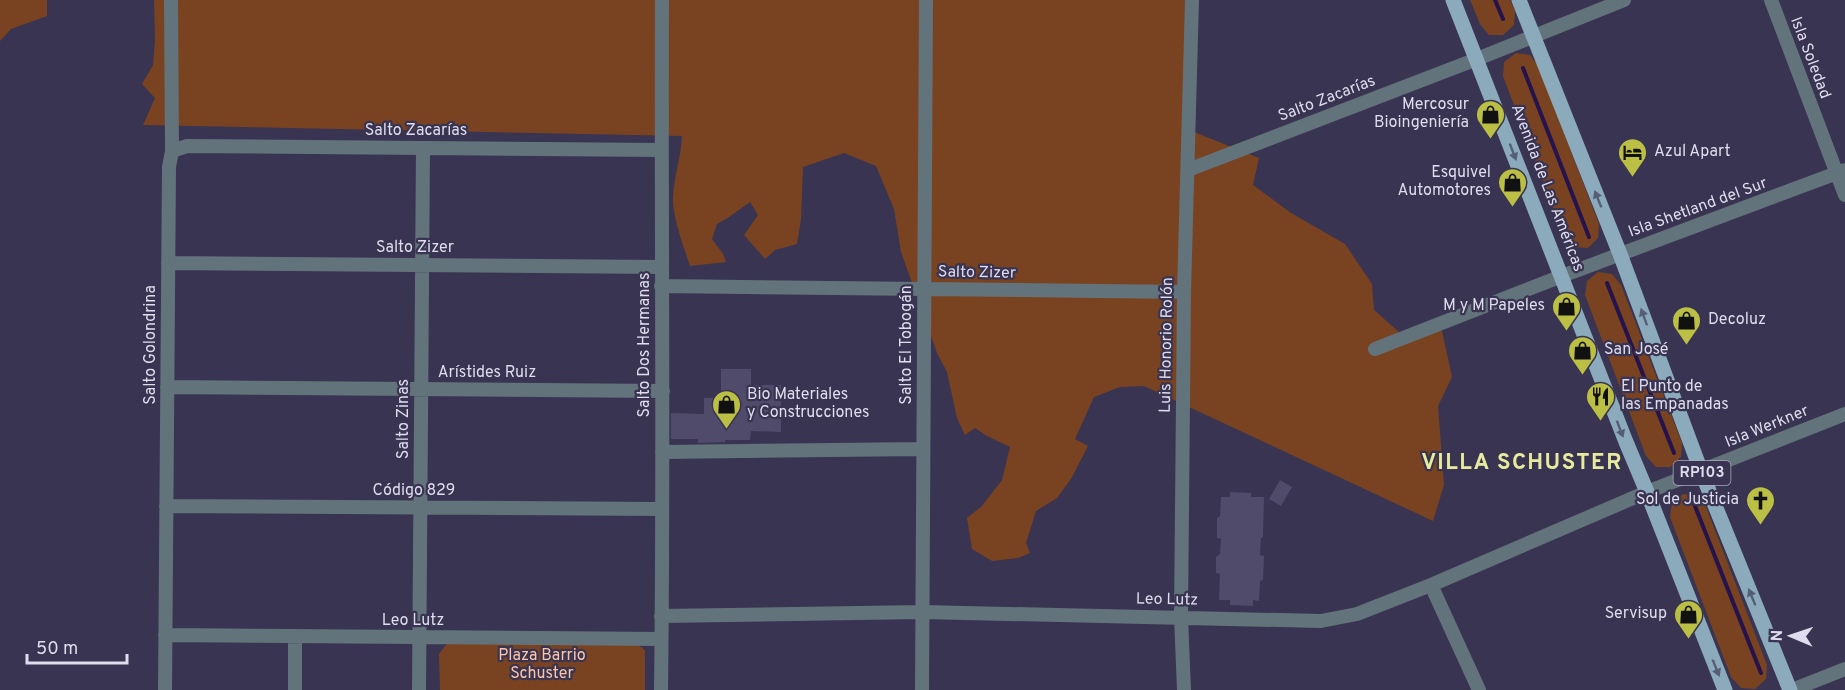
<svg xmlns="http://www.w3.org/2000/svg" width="1845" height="690" font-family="Overpass,sans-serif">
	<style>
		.green { fill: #794321 }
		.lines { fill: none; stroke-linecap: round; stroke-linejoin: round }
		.stream { stroke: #25134d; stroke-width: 4 }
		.building { fill: #504b6a }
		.minor { stroke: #63737b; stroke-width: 14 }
		.major { stroke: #8babbc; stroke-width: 15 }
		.oneway { fill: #565e76 }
		.labels { text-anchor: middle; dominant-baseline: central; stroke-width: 4.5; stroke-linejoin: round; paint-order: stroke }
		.shield { fill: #393451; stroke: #acaabf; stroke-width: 1.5 }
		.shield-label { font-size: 15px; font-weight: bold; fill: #dedcee }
		.street-label { font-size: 16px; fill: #dedcee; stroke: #393451 }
		.poi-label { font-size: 16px; fill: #dedcee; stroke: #393451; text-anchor: end }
		.park-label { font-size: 16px; fill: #fec5a4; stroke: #393451 }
		.district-label { font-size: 22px; font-weight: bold; letter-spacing: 1.5px; fill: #e6eb9d; stroke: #393451 }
	</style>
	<rect width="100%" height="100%" fill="#393451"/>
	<path class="green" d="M0,0H47V16L11,29L0,41Z
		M154,0H1192L1194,132L1259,158L1253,185L1291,213L1345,244L1372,284L1374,310L1399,332L1442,331L1452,377L1438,406L1444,485L1433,521L1144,386L1120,387L1094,397L1075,439L1088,446L1071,479L1057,498L1036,511L1026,543L1030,553L1018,558L992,561L972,549L967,518L982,506L1002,480L1010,447L987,436L975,428L965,435L957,418L947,372L937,353L901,252L894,209L876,166L844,153L803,167L801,219L797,244L775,250L765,259L744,235L758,215L750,202L729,217L717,224L712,239L723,254L726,262L690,266C684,248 672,216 673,197C674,177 681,157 682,136L143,125L155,98L142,84L153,65L155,40Z
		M1470,0H1510L1515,11L1514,25L1503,35H1489L1480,24Z
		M1516,53L1530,55L1538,66L1599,224L1598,238L1588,248L1573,247L1564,237L1503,76L1504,62Z
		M1598,272L1612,274L1621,285L1682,443L1681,457L1670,467H1656L1646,456L1585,295L1587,281Z
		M1683,494L1697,496L1706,507L1767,665L1766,679L1755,689L1741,688L1731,677L1670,517L1672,503Z
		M449,641H632L645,650V690H440L439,654Z"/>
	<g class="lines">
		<path class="stream" d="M1495,0L1503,19
			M1523,68L1589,237
			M1607,283L1674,453
			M1693,501L1761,673"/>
	</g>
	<path class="building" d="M721,369H751V385H781V432L751,431L750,440H725V442L698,443V439H671V413L704,414V398H721Z
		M1280,480L1292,487L1281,506L1269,499Z
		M1230,492L1251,493V497H1264L1263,537L1261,538L1260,555L1264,556L1263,580L1260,581L1259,601L1253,600V606L1230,605V600H1219L1220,574L1216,573V557L1220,554L1221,539L1217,538V518L1220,516L1221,497H1230Z"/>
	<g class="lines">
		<path class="minor" d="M1771,0L1845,195
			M172,151L187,146L661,150
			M1188,170L1477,59L1624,0
			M168,263L661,267
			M661,286L1184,292
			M1375,349L1562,276L1845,170
			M167,387L663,391
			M662,452L923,449
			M166,506L662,509
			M1431,585L1479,690
			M661,616L922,612L1321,621L1357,614L1431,585L1647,492L1845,414
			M165,635L661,639
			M295,637V690
			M165,690L169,167L172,151L171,0
			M419,690L423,148
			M661,690C664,460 661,230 662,0
			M922,690L926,0
			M1184,690L1181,617L1184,292L1192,0
			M1792,690L1845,669"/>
		<path class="major" d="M1453,0L1626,442L1647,492L1725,690
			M1519,0L1620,254L1701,471L1790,690"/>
	</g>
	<defs><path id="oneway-solid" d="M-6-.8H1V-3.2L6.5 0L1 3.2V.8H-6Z" transform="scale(1.5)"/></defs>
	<g class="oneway">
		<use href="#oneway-solid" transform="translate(1513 152) rotate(69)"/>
		<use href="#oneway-solid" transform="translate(1598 199) rotate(-112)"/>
		<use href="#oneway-solid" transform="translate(1644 317) rotate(-110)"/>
		<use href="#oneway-solid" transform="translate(1620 429) rotate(69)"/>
		<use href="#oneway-solid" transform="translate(1752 597) rotate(-112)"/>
		<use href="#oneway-solid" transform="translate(1716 668) rotate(68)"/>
	</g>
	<defs>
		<symbol id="shop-pin" viewBox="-11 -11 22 30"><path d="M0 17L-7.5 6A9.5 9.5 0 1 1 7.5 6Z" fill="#bbc044" stroke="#393451"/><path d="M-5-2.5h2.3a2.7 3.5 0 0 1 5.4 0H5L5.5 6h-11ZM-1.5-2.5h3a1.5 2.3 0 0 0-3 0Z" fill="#111"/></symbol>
		<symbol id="hotel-pin" viewBox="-11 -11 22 30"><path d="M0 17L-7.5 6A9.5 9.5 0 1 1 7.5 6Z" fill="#bbc044" stroke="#393451"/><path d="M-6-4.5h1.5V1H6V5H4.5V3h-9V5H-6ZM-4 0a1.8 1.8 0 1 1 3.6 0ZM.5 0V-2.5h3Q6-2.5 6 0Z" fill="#111"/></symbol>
		<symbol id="restaurant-pin" viewBox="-11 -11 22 30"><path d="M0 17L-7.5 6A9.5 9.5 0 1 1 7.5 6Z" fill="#bbc044" stroke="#393451"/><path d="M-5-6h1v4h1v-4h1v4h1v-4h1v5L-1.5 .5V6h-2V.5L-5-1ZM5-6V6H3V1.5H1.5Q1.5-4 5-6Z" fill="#111"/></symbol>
		<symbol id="church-pin" viewBox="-11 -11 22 30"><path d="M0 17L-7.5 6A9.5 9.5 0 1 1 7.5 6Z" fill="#bbc044" stroke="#393451"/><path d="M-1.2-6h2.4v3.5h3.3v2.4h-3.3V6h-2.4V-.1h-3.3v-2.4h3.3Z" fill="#111"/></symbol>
	</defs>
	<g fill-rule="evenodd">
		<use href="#shop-pin" x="1474" y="98" width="33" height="45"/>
		<use href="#hotel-pin" x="1616" y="136" width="33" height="45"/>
		<use href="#shop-pin" x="1496" y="166" width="33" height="45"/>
		<use href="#shop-pin" x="1550" y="290" width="33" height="45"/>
		<use href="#shop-pin" x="1670" y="304" width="33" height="45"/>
		<use href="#shop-pin" x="1566" y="334" width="33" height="45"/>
		<use href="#restaurant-pin" x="1584" y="380" width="33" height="45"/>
		<use href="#shop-pin" x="710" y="388" width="33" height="45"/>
		<use href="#church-pin" x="1744" y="484" width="33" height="45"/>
		<use href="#shop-pin" x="1672" y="598" width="33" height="45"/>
	</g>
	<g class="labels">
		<rect class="shield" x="1673.5" y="461" width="57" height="24" rx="4.5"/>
		<g class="shield-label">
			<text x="1702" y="473">RP103</text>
		</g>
		<g class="street-label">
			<text transform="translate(1810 58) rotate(69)">Isla Soledad</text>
			<text transform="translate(1327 99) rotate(-21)">Salto Zacarías</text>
			<text x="416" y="131">Salto Zacarías</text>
			<text transform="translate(1547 188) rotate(69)">Avenida de Las Américas</text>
			<text transform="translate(1698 208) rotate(-20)">Isla Shetland del Sur</text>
			<text x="415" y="248">Salto Zizer</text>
			<text transform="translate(977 273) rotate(1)">Salto Zizer</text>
			<text transform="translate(151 345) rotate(-90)">Salto Golondrina</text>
			<text transform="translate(645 345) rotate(-90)">Salto Dos Hermanas</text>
			<text transform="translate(907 345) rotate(-90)">Salto El Tobogán</text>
			<text transform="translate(1167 345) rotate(-89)">Luis Honorio Rolón</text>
			<text x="487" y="373">Arístides Ruiz</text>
			<text transform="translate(404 419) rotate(-90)">Salto Zinas</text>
			<text transform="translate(1767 427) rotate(-22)">Isla Werkner</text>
			<text x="414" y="491">Código 829</text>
			<text transform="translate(1167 600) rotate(1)">Leo Lutz</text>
			<text x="413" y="621">Leo Lutz</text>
		</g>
		<g class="poi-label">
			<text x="1469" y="105">Mercosur<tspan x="1469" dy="18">Bioingeniería</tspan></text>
			<text x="1654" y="152" text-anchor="start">Azul Apart</text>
			<text x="1491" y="173">Esquivel<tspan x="1491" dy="18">Automotores</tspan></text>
			<text x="1545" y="306">M y M Papeles</text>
			<text x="1708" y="320" text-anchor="start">Decoluz</text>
			<text x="1604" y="350" text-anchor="start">San José</text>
			<text x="1621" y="387" text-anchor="start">El Punto de<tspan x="1621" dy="18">las Empanadas</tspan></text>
			<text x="747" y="395" text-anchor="start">Bio Materiales<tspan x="747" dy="18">y Construcciones</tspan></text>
			<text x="1739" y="500">Sol de Justicia</text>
			<text x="1667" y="614">Servisup</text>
		</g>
		<g class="park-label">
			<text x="542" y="656">Plaza Barrio<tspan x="542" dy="18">Schuster</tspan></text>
		</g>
		<g class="district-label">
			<text x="1522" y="463">VILLA SCHUSTER</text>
		</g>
	</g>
	<g transform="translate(1791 636) rotate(272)" stroke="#393451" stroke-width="4.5" paint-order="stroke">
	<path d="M0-4.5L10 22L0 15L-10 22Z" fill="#dedcee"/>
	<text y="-9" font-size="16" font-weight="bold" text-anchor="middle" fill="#dedcee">N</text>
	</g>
	<path d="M27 654v9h100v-9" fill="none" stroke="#dedcee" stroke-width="3"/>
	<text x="36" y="654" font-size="18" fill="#dedcee" stroke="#393451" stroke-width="4.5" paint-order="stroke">50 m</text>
</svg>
